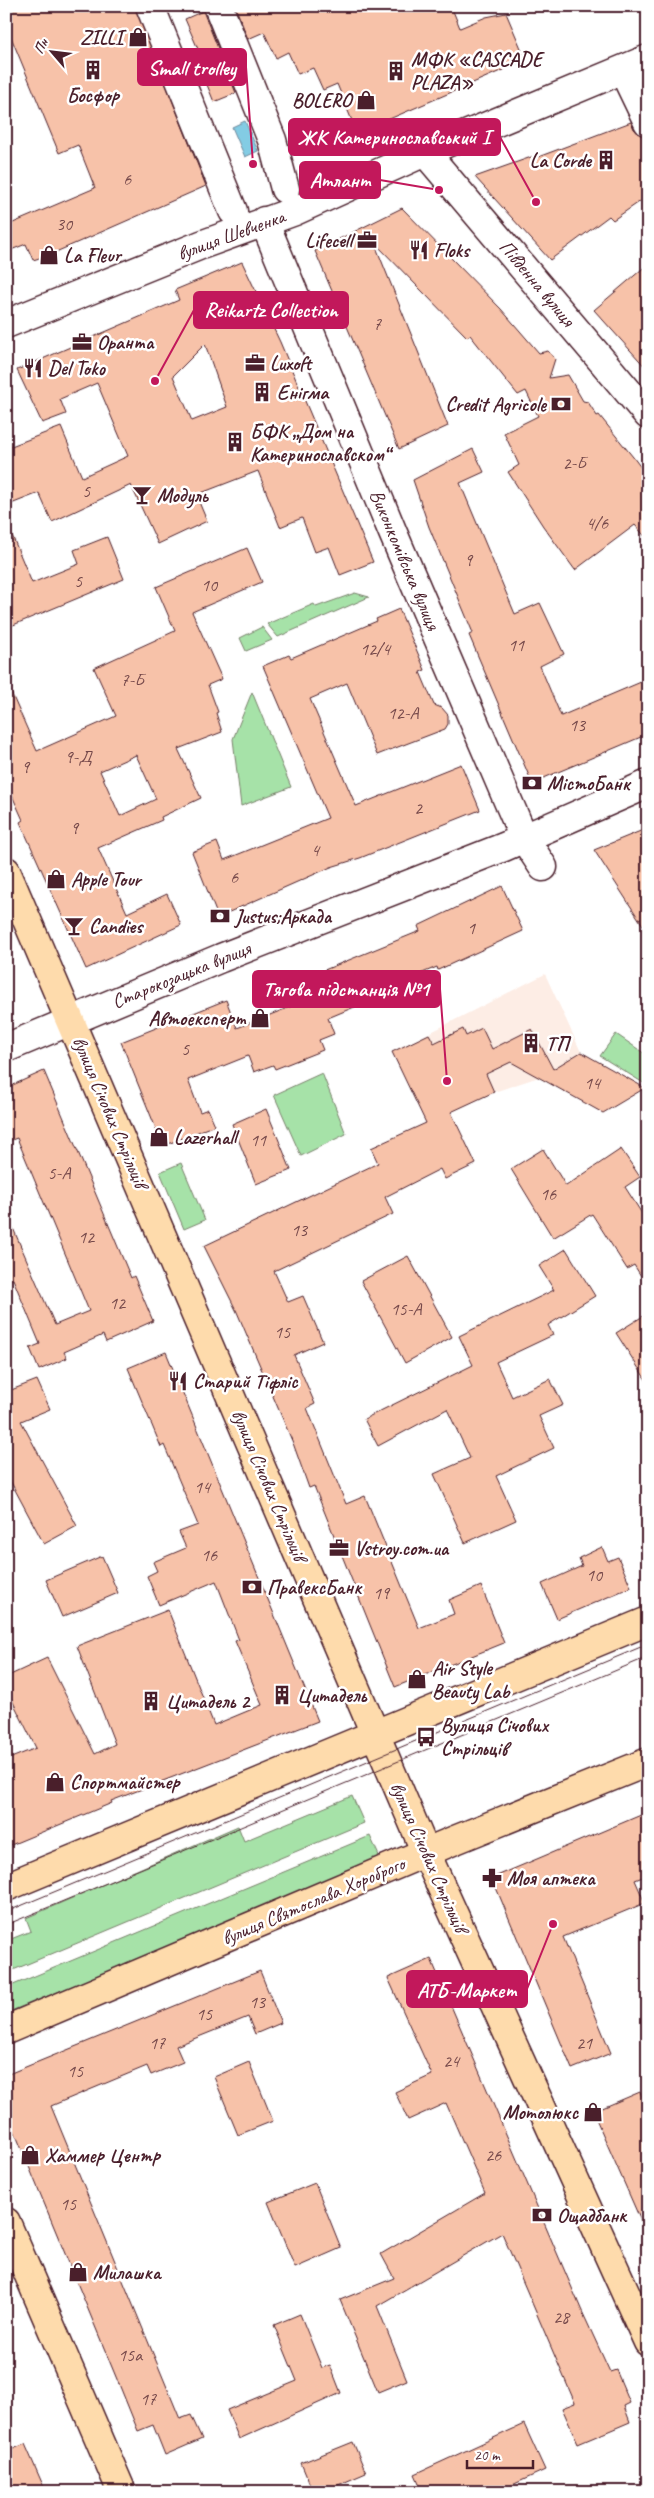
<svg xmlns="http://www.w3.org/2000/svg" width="654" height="2498" font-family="Caveat,sans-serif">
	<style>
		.built { fill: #fdede5 }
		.green { fill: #a6e2a8; stroke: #78806a }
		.water { fill: #83cce4; stroke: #6c879a }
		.building { fill: #f7c2a9; stroke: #4a1f2b; fill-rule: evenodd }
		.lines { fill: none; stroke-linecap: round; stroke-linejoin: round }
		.minor-casing { stroke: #4a1f2b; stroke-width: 31 }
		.major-casing { stroke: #4a1f2b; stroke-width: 31 }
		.minor { stroke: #fff; stroke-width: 28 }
		.major { stroke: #fedbac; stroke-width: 28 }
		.tram { stroke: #4a1f2b; stroke-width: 1 }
		.labels { text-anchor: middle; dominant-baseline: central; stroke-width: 5; stroke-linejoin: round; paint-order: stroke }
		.number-label { font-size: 18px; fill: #75484a }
		.poi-label { font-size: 20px; font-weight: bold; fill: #4a1f2b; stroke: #fff; text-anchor: start }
		.street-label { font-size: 20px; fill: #4a1f2b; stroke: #fff }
		.leader { fill: none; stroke: #c2185b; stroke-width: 2 }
		.callout-dot { fill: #c2185b; stroke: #fff; stroke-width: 2 }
		.callout { fill: #c2185b; stroke: #c2185b; stroke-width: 2 }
		.callout-label { font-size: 21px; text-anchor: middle; font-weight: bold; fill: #fff }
	</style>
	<rect width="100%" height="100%" fill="#fff"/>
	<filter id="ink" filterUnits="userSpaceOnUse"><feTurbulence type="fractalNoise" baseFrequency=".02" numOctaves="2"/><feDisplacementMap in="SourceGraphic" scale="10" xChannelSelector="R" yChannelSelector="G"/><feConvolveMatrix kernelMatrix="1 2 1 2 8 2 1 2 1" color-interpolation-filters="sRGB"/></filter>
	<g filter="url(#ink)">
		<path class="built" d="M545,974L581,1052L539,1077L494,1092L427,1124L392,1052Z"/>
		<path class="green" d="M355,593L369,597L278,637L267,624L314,604L316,607Z
			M262,627L272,640L246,651L240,638Z
			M252,692L291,787L241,806L233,739Z
			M616,1034L648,1056V1080L645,1084L600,1056Z
			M322,1073L346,1134L301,1156L274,1095Z
			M181,1163L205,1220L184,1229L160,1172Z
			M352,1796L364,1823L6,1973V1941L31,1931L26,1918L238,1826L244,1841Z
			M370,1836L381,1860L6,2013V1988Z"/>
		<path class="water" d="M245,121L258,151L245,157L232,127Z"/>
		<path class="building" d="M6,6H135L206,186L49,255L33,260L26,244L6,252V226L95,188L78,145L59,153L6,25Z
			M235,6H451L460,28L486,17L506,13L526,60L357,133L337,84L323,90L313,68L298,74L288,52L276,58L264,32L248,39Z
			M203,11L236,93L214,102L199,65L204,63L185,19Z
			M631,122L634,129L644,137L648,143V196L613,220L609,216L550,260L475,177L537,155L538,157Z
			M402,208L501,309L539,353L548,351L555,359L549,378L568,375L583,401L588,402L597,416L599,415L633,457L648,477V540L635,525L575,570L543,526L508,472L519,465L504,433L538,416L526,391L518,395L470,335L467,337L374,242L448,426L399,449L315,251Z
			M242,262L280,342L373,562L340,575L329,547L315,552L302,518L280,527L258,471L196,495L207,521L158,544L131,485L52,522L39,493L6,506V448L61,427L82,477L128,456L97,383L60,399L66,414L42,423L17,370L179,300L175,290ZM205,344L227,407L192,421L173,376Z
			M648,264V370L594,310Z
			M473,449L484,472L460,483L515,614L540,603L564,654L540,666L561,716L648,679V734L532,783L469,635L473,633L429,527L413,480Z
			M6,521L32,583L79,564L74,550L107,537L124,579L6,628Z
			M247,548L262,582L192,612L222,679L208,685L218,712L216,713L222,732L178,749L201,798L161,817L162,820L98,848L127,913L167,894L181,925L86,969L20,822L23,820L6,782V681L37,751L116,716L94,668L175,631L156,587ZM136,755L156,799L120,816L100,771Z
			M399,609L425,670L420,672L434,705L442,708L448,715V724L445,729L377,755L347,683L310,699L356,806L461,764L480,810L360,858L331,867L218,917L192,852L217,842L224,860L328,818L263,666L289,655L291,658L377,621L376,619Z
			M648,828V933L594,850Z
			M502,886L523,931L438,970L437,967L398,983L400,988L328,1018L334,1034L319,1040L323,1050L275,1069L273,1065L254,1072L248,1056L188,1080L200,1112L208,1109L215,1125L163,1146L121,1042L226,1000L237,1028L285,1009L325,992L317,973L420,931L418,926Z
			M482,1028L492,1049L532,1029L553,1069L581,1052L645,1088L603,1113L511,1062L486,1074L494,1092L451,1112L476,1164L445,1179L440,1169L385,1197L393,1214L274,1271L288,1302L303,1296L323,1342L294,1355L315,1404L307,1408L346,1504L365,1496L419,1628L454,1614L449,1600L481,1586L504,1643L395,1687L314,1486L309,1488L293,1443L237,1312L204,1246L378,1163L371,1148L426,1123L392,1052L429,1034L434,1043L463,1029L466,1036Z
			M44,1071L131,1278L134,1276L153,1321L106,1342L103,1335L64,1352L67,1358L39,1370L30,1348L40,1344L13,1279L6,1282V1212L55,1325L89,1311L17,1138L6,1142V1088Z
			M266,1109L291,1170L256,1184L232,1124Z
			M543,1149L566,1186L621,1149L640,1177L625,1187L648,1223V1287L634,1265L627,1269L592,1214L553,1238L511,1169Z
			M566,1249L595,1296L548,1325L553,1335L496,1362L512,1397L550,1379L563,1405L539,1416L554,1448L496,1476L516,1520L465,1543L434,1474L470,1458L447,1409L378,1446L364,1419L473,1365L459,1336L554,1290L539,1266Z
			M408,1256L452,1337L405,1363L361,1281Z
			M648,1313V1383L616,1333Z
			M166,1352L318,1721L111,1801L112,1803L6,1847V1760L36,1748L6,1688V1677L47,1658L95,1754L115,1744L77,1646L168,1610L214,1725L262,1705L235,1641L239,1640L216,1581L159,1605L147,1576L157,1571L153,1562L186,1548L179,1532L198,1525L164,1445L161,1447L128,1368Z
			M37,1380L50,1409L21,1421L77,1526L44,1544L6,1473V1392Z
			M602,1547L608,1561L618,1557L631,1587L557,1619L542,1584L582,1566L579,1558Z
			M102,1556L118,1593L62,1617L46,1580Z
			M648,1812V1875L635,1880L645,1903L563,1937L611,2053L572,2069L492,1878Z
			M431,1959L581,2309L610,2372L616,2370L630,2403L624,2406L630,2422L578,2444L562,2408L575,2403L502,2233L377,2306L407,2380L378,2392L340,2300L394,2278L381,2254L485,2193L446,2103L408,2120L395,2092L432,2075L388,1978Z
			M260,1971L281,2023L255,2034L248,2017L176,2046L183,2062L151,2075L147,2066L51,2106L180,2419L191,2415L202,2439L165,2455L153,2425L138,2431L121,2389L6,2111V2075Z
			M249,2062L273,2121L238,2135L214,2077Z
			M640,2092L648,2111V2237L593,2112Z
			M315,2183L341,2248L295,2268L268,2202Z
			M300,2314L322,2368L330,2365L341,2393L239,2439L227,2410L297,2381L274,2325Z
			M524,2424L545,2470L497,2492H423L415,2474Z
			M353,2442L366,2473L322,2492H313L301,2463Z
			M25,2444L46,2492H6V2452Z"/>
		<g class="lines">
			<defs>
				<path id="minor" d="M150,6L233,211
					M218,6L272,140L285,189
					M623,70L648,122
					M425,152L648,415
					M264,221L393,533L511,808L524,838L543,867
					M6,324L201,245L295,211L425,152L648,59
					M6,1048L221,958L504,847L648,784"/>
				<path id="major" d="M6,871L426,1853L648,2342
					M6,1887L648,1621
					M6,2030L455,1840L648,1762
					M6,2222L122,2492"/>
			</defs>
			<use href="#minor" class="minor-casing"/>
			<use href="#major" class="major-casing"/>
			<use href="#minor" class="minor"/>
			<use href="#major" class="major"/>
			<path class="tram" d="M6,1912L648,1644
				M6,1925L648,1657"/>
		</g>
	</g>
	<defs>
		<symbol id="shop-bare" viewBox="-9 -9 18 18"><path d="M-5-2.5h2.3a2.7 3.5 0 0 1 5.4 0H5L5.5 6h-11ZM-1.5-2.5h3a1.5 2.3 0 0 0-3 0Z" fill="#4a1f2b" stroke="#fff" stroke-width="2.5" paint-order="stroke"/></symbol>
		<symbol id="building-bare" viewBox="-9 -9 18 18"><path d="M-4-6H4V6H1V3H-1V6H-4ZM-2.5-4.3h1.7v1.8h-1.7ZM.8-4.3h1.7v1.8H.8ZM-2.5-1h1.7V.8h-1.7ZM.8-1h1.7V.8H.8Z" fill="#4a1f2b" stroke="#fff" stroke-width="2.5" paint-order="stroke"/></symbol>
		<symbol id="office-bare" viewBox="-9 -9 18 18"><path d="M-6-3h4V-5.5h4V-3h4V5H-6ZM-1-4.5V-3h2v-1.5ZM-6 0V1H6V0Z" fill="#4a1f2b" stroke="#fff" stroke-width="2.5" paint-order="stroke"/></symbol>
		<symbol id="restaurant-bare" viewBox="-9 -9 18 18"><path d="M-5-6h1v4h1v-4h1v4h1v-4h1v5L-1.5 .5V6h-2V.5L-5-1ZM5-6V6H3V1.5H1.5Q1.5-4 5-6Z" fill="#4a1f2b" stroke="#fff" stroke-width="2.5" paint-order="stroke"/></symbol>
		<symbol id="bank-bare" viewBox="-9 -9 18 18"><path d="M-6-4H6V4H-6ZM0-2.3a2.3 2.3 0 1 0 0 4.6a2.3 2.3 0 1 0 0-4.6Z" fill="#4a1f2b" stroke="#fff" stroke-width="2.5" paint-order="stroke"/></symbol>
		<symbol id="bar-bare" viewBox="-9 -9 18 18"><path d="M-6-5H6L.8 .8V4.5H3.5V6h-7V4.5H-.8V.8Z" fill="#4a1f2b" stroke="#fff" stroke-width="2.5" paint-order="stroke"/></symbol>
		<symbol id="bus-bare" viewBox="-9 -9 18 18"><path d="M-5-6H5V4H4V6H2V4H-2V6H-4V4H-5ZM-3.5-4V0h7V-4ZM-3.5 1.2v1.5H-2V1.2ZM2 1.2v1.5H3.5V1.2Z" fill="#4a1f2b" stroke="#fff" stroke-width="2.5" paint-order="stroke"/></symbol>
		<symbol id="pharmacy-bare" viewBox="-9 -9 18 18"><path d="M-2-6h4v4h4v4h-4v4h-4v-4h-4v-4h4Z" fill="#4a1f2b" stroke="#fff" stroke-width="2.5" paint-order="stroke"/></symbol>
	</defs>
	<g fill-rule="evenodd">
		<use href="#shop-bare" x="124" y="23" width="28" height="28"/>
		<use href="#building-bare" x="79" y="56" width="28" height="28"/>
		<use href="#building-bare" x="382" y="57" width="28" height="28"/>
		<use href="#shop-bare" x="352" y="86" width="28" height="28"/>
		<use href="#building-bare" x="592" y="146" width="28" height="28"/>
		<use href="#office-bare" x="353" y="226" width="28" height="28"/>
		<use href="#restaurant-bare" x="405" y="236" width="28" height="28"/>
		<use href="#shop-bare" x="35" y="241" width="28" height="28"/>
		<use href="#office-bare" x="68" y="328" width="28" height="28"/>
		<use href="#office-bare" x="241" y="349" width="28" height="28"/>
		<use href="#restaurant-bare" x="19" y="354" width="28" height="28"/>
		<use href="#building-bare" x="248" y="378" width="28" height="28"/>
		<use href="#bank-bare" x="547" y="390" width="28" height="28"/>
		<use href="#building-bare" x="221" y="428" width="28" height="28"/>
		<use href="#bar-bare" x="128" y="481" width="28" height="28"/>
		<use href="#bank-bare" x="518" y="769" width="28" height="28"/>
		<use href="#shop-bare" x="42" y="865" width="28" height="28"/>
		<use href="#bank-bare" x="206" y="902" width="28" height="28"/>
		<use href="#bar-bare" x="60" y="912" width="28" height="28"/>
		<use href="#shop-bare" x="246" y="1004" width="28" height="28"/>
		<use href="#building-bare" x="517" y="1029" width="28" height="28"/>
		<use href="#shop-bare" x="145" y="1123" width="28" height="28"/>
		<use href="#restaurant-bare" x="164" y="1367" width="28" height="28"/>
		<use href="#office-bare" x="325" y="1534" width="28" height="28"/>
		<use href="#bank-bare" x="238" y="1573" width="28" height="28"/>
		<use href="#shop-bare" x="403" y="1665" width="28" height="28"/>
		<use href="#building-bare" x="268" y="1681" width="28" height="28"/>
		<use href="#building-bare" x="137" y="1687" width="28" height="28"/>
		<use href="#bus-bare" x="412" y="1723" width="28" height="28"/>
		<use href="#shop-bare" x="41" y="1768" width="28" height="28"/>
		<use href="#pharmacy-bare" x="478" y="1864" width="28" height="28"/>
		<use href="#shop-bare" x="579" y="2098" width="28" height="28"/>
		<use href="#shop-bare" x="16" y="2141" width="28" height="28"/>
		<use href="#bank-bare" x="528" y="2201" width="28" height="28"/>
		<use href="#shop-bare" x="64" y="2258" width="28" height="28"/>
	</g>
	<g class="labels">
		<g class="number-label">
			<text x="127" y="179">6</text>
			<text x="64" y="224">30</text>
			<text x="377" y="324">7</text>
			<text x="574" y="463">2-Б</text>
			<text x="86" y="491">5</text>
			<text x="597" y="523">4/6</text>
			<text x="468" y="560">9</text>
			<text x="78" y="581">5</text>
			<text x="209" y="585">10</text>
			<text x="516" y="645">11</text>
			<text x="375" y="649">12/4</text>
			<text x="132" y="680">7-Б</text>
			<text x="403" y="713">12-А</text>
			<text x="577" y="725">13</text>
			<text x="78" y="757">9-Д</text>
			<text x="25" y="767">9</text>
			<text x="418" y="808">2</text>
			<text x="74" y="828">9</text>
			<text x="315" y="850">4</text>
			<text x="234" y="877">6</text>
			<text x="471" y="928">1</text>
			<text x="185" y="1049">5</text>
			<text x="592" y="1083">14</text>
			<text x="258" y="1140">11</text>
			<text x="59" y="1173">5-А</text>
			<text x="548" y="1194">16</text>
			<text x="299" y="1230">13</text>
			<text x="86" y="1237">12</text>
			<text x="117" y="1303">12</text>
			<text x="406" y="1309">15-А</text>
			<text x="282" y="1332">15</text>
			<text x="202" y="1487">14</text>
			<text x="209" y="1555">16</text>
			<text x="594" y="1575">10</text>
			<text x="381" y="1593">19</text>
			<text x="257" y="2002">13</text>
			<text x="204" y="2014">15</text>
			<text x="157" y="2043">17</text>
			<text x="584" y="2043">21</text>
			<text x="451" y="2061">24</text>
			<text x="75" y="2071">15</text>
			<text x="493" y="2155">26</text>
			<text x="68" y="2204">15</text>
			<text x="561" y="2317">28</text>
			<text x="130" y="2355">15а</text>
			<text x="148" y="2399">17</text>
		</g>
		<g class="poi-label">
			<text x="123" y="37" text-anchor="end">ZILLI</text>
			<text x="411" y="59">МФК «CASCADE<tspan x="411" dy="23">PLAZA»</tspan></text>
			<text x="93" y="95" text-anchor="middle">Босфор</text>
			<text x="351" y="100" text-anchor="end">BOLERO</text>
			<text x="591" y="160" text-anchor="end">La Corde</text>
			<text x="352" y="240" text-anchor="end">Lifecell</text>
			<text x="434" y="250">Floks</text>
			<text x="64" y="255">La Fleur</text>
			<text x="97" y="342">Оранта</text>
			<text x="270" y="363">Luxoft</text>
			<text x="48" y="368">Del Toko</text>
			<text x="277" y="392">Енігма</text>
			<text x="546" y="404" text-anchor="end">Credit Agricole</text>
			<text x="250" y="431">БФК „Дом на<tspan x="250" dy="23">Катеринославском“</tspan></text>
			<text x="157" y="495">Модуль</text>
			<text x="547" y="783">МістоБанк</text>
			<text x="71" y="879">Apple Tour</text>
			<text x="235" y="916">Justus;Аркада</text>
			<text x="89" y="926">Candies</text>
			<text x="245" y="1018" text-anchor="end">Автоексперт</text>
			<text x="546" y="1043">ТП</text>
			<text x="174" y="1137">Lazerhall</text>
			<text x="193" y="1381">Старий Тіфліс</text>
			<text x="354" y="1548">Vstroy.com.ua</text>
			<text x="267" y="1587">ПравексБанк</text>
			<text x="432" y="1668">Air Style<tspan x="432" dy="23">Beauty Lab</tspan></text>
			<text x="297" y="1695">Цитадель</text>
			<text x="166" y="1701">Цитадель 2</text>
			<text x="441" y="1725">Вулиця Січових<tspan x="441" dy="23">Стрільців</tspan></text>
			<text x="70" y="1782">Спортмайстер</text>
			<text x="507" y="1878">Моя аптека</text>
			<text x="578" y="2112" text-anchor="end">Мотолюкс</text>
			<text x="45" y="2155">Хаммер Центр</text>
			<text x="557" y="2215">Ощадбанк</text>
			<text x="93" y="2272">Милашка</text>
		</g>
		<g class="street-label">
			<text transform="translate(231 235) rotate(-20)">вулиця Шевченка</text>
			<text transform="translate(537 283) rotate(50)">Південна вулиця</text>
			<text transform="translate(405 560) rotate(67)">Виконкомівська вулиця</text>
			<text transform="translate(181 975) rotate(-22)">Старокозацька вулиця</text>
			<text transform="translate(110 1112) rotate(67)">вулиця Січових Стрільців</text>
			<text transform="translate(269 1485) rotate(67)">вулиця Січових Стрільців</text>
			<text transform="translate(429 1857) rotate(66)">вулиця Січових Стрільців</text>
			<text transform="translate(313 1901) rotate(-23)">вулиця Святослава Хороброго</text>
		</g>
	</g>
	<path class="leader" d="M253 164L246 67M536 202L500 137M439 190L380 180M155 381L194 310M447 1081L440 989M553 1924L527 1989"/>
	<g class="callout-dot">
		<circle cx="253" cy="164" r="5"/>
		<circle cx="536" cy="202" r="5"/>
		<circle cx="439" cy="190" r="5"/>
		<circle cx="155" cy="381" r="5"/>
		<circle cx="447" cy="1081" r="5"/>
		<circle cx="553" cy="1924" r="5"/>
	</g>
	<g class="callout">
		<rect x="138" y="49" width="108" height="36" rx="5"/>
		<rect x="289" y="119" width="211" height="36" rx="5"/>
		<rect x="300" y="162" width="80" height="36" rx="5"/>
		<rect x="194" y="292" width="154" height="36" rx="5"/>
		<rect x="253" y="971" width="187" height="36" rx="5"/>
		<rect x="407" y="1971" width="120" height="36" rx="5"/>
	</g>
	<g class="callout-label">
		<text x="192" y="75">Small trolley</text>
		<text x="394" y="144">ЖК Катеринославський I</text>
		<text x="340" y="187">Атлант</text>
		<text x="271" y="317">Reikartz Collection</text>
		<text x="346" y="996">Тягова підстанція №1</text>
		<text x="467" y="1997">АТБ-Маркет</text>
	</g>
	<rect width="654" height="2498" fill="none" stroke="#fff" stroke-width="25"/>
	<rect x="12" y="12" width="629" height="2473" fill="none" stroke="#4a1f2b" stroke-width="2" filter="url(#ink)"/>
	<g transform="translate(52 52) rotate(298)" stroke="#ffffff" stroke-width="4" paint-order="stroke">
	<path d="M0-4L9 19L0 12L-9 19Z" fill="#4a1f2b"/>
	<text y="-8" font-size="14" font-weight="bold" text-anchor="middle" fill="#4a1f2b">Пн</text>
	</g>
	<path d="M467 2460v8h66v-8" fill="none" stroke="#4a1f2b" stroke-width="2.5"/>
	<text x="474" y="2460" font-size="15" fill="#4a1f2b" stroke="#ffffff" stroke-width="4" paint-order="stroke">20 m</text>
</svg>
